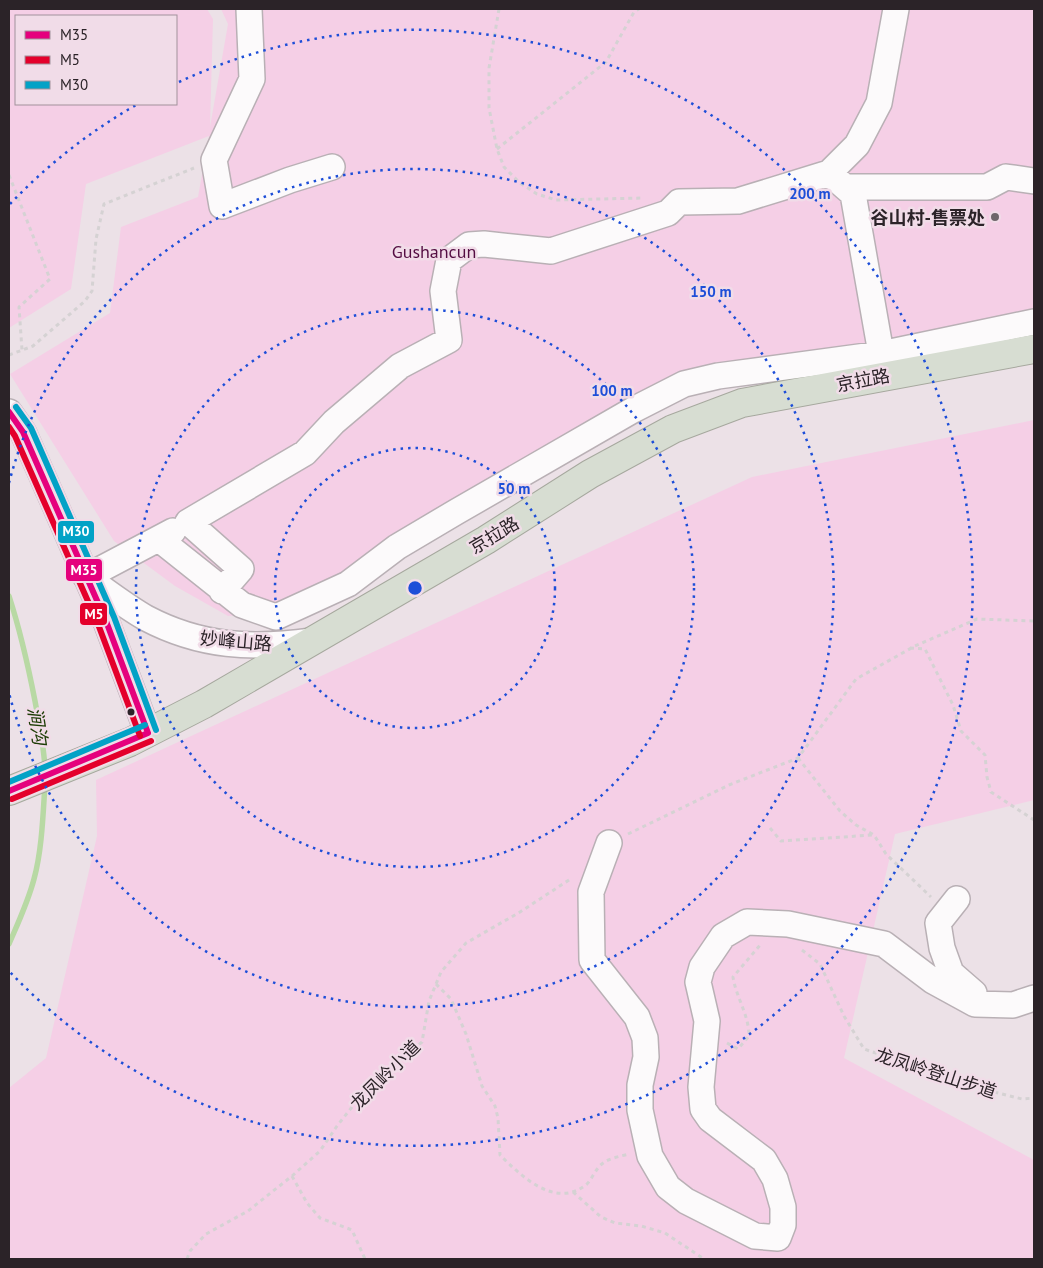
<svg xmlns="http://www.w3.org/2000/svg" width="1043" height="1268" font-family="'PT Sans','Noto Sans SC',sans-serif">
	<style>
		.green { fill: #f5cfe6; fill-rule: evenodd }
		.lines { fill: none; stroke-linecap: round; stroke-linejoin: round }
		.stream { stroke: #b8d9a4; stroke-width: 5.5 }
		.minor-casing { stroke: #b9b0b5; stroke-width: 28 }
		.highway-casing { stroke: #a6a89e; stroke-width: 30 }
		.path { stroke: #d5d2d3; stroke-width: 3; stroke-dasharray: 4 4; stroke-linecap: butt }
		.minor { stroke: #fcfafb; stroke-width: 25 }
		.highway { stroke: #d7ddd2; stroke-width: 28 }
		.bus-1-casing { stroke: #f1dce8; stroke-width: 10 }
		.bus-2-casing { stroke: #f1dce8; stroke-width: 10 }
		.bus-3-casing { stroke: #f1dce8; stroke-width: 10 }
		.bus-1 { stroke: #e5007d; stroke-width: 6 }
		.bus-2 { stroke: #e4002b; stroke-width: 6 }
		.bus-3 { stroke: #02a2c6; stroke-width: 6 }
		.ring { fill: none; stroke: #1d4ed8; stroke-width: 2.5; stroke-dasharray: 2.5 5 }
		.poi-dot { fill: #6f666b; stroke: #f1dce8; stroke-width: 2 }
		.bus-dot { fill: #2b2328; stroke: #f1dce8; stroke-width: 2 }
		.labels { text-anchor: middle; dominant-baseline: central; stroke-width: 5; stroke-linejoin: round; paint-order: stroke }
		.poi-label { font-size: 18px; font-weight: bold; fill: #2b2328; stroke: #f1dce8; text-anchor: end }
		.park-label { font-size: 18px; fill: #540d42; stroke: #f1dce8 }
		.street-label { font-size: 18px; fill: #2b2328; stroke: #f1dce8 }
		.water-label { font-size: 19px; font-style: italic; fill: #1e3e07; stroke: #f1dce8 }
		.centre { fill: #1d4ed8; stroke: #f1dce8; stroke-width: 2.5 }
		.ring-label { font-size: 15px; text-anchor: middle; font-weight: bold; fill: #1d4ed8; stroke: #f1dce8; stroke-width: 5; stroke-linejoin: round; paint-order: stroke }
		.line-badge { stroke: #f1dce8; stroke-width: 2 }
		.badge-label { font-size: 14px; text-anchor: middle; font-weight: bold; fill: #fff }
	</style>
	<rect width="100%" height="100%" fill="#ece1e7"/>
	<path class="green" d="M9,9H207L213,19L210,127L228,24L221,9H1034V326L696,389L299,610L228,616L175,586L114,541L10,374L110,313L121,227L198,197L209,136L86,184L71,289L9,328ZM16,16H176V104H16Z
		M1034,420V800L895,834L844,1058L1034,1160V1259H9V1088L46,1058L97,836L96,780L752,477Z"/>
	<g class="lines">
		<path class="stream" d="M9,596C20,630 28,665 35,701C39,723 44,746 45,769
			M9,944C18,923 28,902 34,879C42,850 43,814 45,784"/>
		<defs>
			<path id="minor" d="M249,9L252,79L214,160L222,206L290,180L332,167
				M829,173L857,145L879,103L896,9
				M845,187H987L1006,177L1034,181
				M9,412L23,432L106,621L148,733
				M173,531L86,577C106,591 125,606 146,618C201,647 252,649 312,641
				M159,539L242,605L276,617L348,584L397,547L456,512L633,410L684,384L718,376L881,354L1034,322
				M222,591L241,569L188,522L305,453L334,422L400,366L449,340L443,291L449,260L469,245L484,244L551,251L668,213L679,202L738,201L829,173L853,194L885,376
				M609,843L591,892L592,960L637,1017L645,1038L646,1057L640,1085V1110L650,1156L668,1187L686,1201L755,1236L778,1238L783,1225V1207L775,1179L764,1160L710,1119L703,1109L701,1087L707,1021L698,982L702,967L723,936L747,922L788,924L884,944L933,981L975,1004L1013,1005L1034,998
				M957,899L938,923L942,948L951,973L974,993"/>
			<path id="highway" d="M9,791L130,742L204,704L486,540L590,474L673,429L742,403L1034,349"/>
		</defs>
		<use href="#minor" class="minor-casing"/>
		<use href="#highway" class="highway-casing"/>
		<path class="path" d="M499,9L489,68V108L497,149L504,167L520,183L537,194L556,200L642,198
			M497,149L606,62L634,12L639,9
			M9,175L50,279L19,307L22,350
			M9,355L33,346L85,301L92,291L96,239L104,204L194,168
			M910,648L925,649L953,705L961,731L985,755L987,777L991,792L1034,820
			M798,758L840,811L856,825L874,835L886,854L931,897
			M770,828L781,841L873,835
			M628,834L729,785L798,758L856,679L915,646L977,619L1034,621
			M802,950L820,964L844,1016L864,1049L982,1089L1022,1099L1034,1098
			M436,984L451,999L466,1034L482,1086L495,1106L498,1118L500,1155C521,1176 556,1210 587,1184C591,1180 594,1173 598,1168C604,1159 620,1156 630,1154
			M727,1043L738,1049L749,1036C749,1015 736,997 733,977L761,944
			M292,1176L307,1203L320,1218L352,1230L365,1259
			M573,1192L601,1217L615,1223L641,1226L665,1233L704,1259
			M187,1259L190,1251L206,1234L248,1211L292,1176L320,1151L337,1126L367,1088L422,1042L429,1001L441,972L466,943L520,912L572,878"/>
		<use href="#minor" class="minor"/>
		<use href="#highway" class="highway"/>
		<defs>
			<path id="bus-1" d="M9,412L23,432L106,621L148,733
				M9,791L148,733"/>
			<path id="bus-2" d="M9,427L15,436L98,624L140,736
				M12,799L151,741"/>
			<path id="bus-3" d="M16,407L31,428L114,617L156,730
				M9,782L145,725"/>
		</defs>
		<use href="#bus-1" class="bus-1-casing"/>
		<use href="#bus-2" class="bus-2-casing"/>
		<use href="#bus-3" class="bus-3-casing"/>
		<use href="#bus-1" class="bus-1"/>
		<use href="#bus-2" class="bus-2"/>
		<use href="#bus-3" class="bus-3"/>
	</g>
	<g class="ring">
		<circle cx="415" cy="588" r="140"/>
		<circle cx="415" cy="588" r="279"/>
		<path d="M9 483A419 419 0 1 1 9 693"/>
		<path d="M10 204A558 558 0 0 1 136 105M179 82A558 558 0 1 1 10 972"/>
	</g>
	<circle class="poi-dot" cx="995" cy="217" r="5"/>
	<circle class="bus-dot" cx="131" cy="712" r="4.5"/>
	<g class="labels">
		<g class="poi-label">
			<text x="985" y="217">谷山村-售票处</text>
		</g>
		<g class="park-label">
			<text x="434" y="251">Gushancun</text>
		</g>
		<g class="street-label">
			<text transform="translate(863 380) rotate(-11)">京拉路</text>
			<text transform="translate(494 535) rotate(-31)">京拉路</text>
			<text transform="translate(236 641) rotate(5)">妙峰山路</text>
			<text transform="translate(936 1073) rotate(18)">龙凤岭登山步道</text>
			<text transform="translate(385 1075) rotate(-45)">龙凤岭小道</text>
		</g>
		<g class="water-label">
			<text transform="translate(38 726) rotate(81)">涧沟</text>
		</g>
	</g>
	<circle cx="415" cy="588" r="8" class="centre"/>
	<g class="ring-label">
		<text x="810" y="199">200 m</text>
		<text x="711" y="297">150 m</text>
		<text x="612" y="396">100 m</text>
		<text x="514" y="494">50 m</text>
	</g>
	<g class="line-badge">
		<rect x="57" y="520" width="38" height="24" rx="5" fill="#02a2c6"/>
		<rect x="65" y="558" width="38" height="24" rx="5" fill="#e5007d"/>
		<rect x="79" y="602" width="29" height="24" rx="5" fill="#e4002b"/>
	</g>
	<g class="badge-label">
		<text x="76" y="536">M30</text>
		<text x="84" y="575">M35</text>
		<text x="94" y="619">M5</text>
	</g>
	<rect width="1043" height="1268" fill="none" stroke="#2b2328" stroke-width="20"/>
	<rect x="15" y="15" width="162" height="90" fill="#f1dce8" stroke="#a2929b"/>
	<rect x="25" y="31" width="25" height="8" fill="#e5007d" stroke="#a2929b"/>
	<text x="60" y="40" font-size="15" fill="#2b2328">M35</text>
	<rect x="25" y="56" width="25" height="8" fill="#e4002b" stroke="#a2929b"/>
	<text x="60" y="65" font-size="15" fill="#2b2328">M5</text>
	<rect x="25" y="81" width="25" height="8" fill="#02a2c6" stroke="#a2929b"/>
	<text x="60" y="90" font-size="15" fill="#2b2328">M30</text>
</svg>
